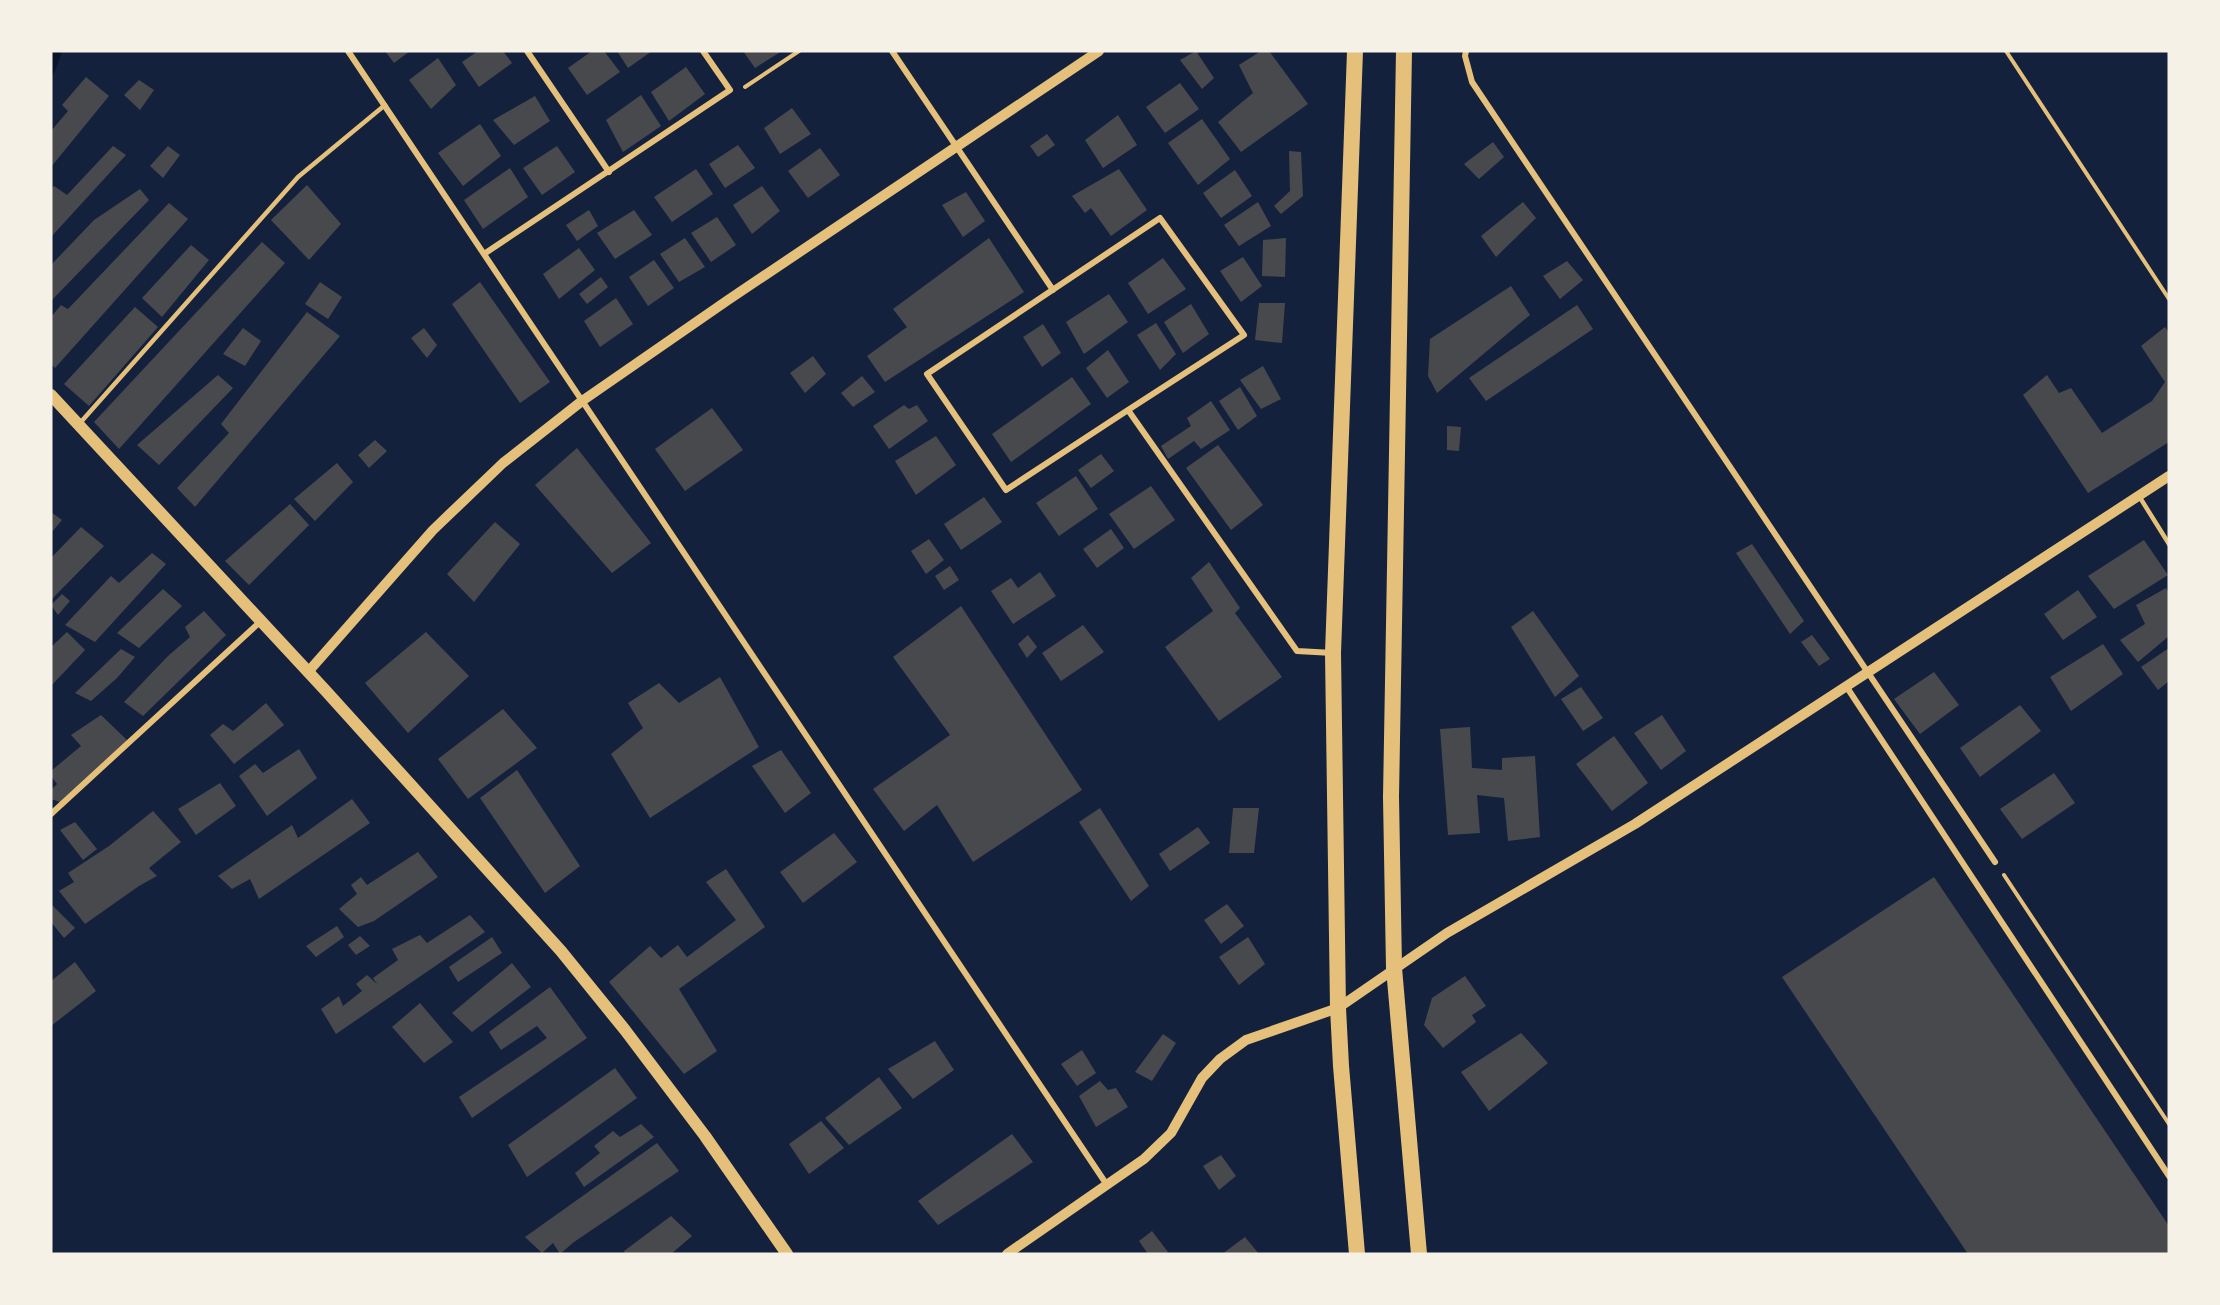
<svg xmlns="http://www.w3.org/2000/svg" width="2220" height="1305" font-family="Bitter,serif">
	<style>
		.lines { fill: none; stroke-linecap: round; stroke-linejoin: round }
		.stream { stroke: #0b132b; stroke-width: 8 }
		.building { fill: #48494c }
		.path { stroke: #e5c07b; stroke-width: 4 }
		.service { stroke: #e5c07b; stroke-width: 4.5 }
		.minor { stroke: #e5c07b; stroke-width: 6 }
		.tertiary { stroke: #e5c07b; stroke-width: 10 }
		.secondary { stroke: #e5c07b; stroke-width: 12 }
		.trunk { stroke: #e5c07b; stroke-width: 16 }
	</style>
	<rect width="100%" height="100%" fill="#14213d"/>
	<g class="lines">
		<path class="stream" d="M51,70L58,51"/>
	</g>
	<path class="building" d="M385,51H410L394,63Z
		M478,51H503L512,63L479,87L462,62Z
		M592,51H604L620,72L587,95L568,68Z
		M617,51H652L628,68Z
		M743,51H782L755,68Z
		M1196,51L1214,78L1202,89L1180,60Z
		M1261,51H1269L1308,104L1241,152L1218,122L1253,93L1239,65Z
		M438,58L456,85L431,109L409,80Z
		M686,67L705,94L669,121L651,92Z
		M86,77L109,96L51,167V131L68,111L62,105Z
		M139,80L154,90L140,110L124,95Z
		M1180,83L1199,109L1165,133L1146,107Z
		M641,95L661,126L623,152L606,120Z
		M535,96L550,121L514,145L493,120Z
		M792,108L811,134L780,154L764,128Z
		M1118,115L1137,145L1103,168L1085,140Z
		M1202,119L1230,159L1198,185L1168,143Z
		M480,124L501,156L463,186L438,153Z
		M1047,134L1055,145L1038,157L1030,146Z
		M1493,142L1504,157L1479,179L1464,164Z
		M738,145L755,168L725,188L709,164Z
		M113,146L126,155L51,237V189L54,186L67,195Z
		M168,146L180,155L163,178L150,166Z
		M557,146L575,172L542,195L523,168Z
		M820,148L840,175L808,198L788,171Z
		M1289,151L1301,152L1303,196L1281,214L1274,206L1290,191Z
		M510,168L528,197L483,229L464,200Z
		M696,169L713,194L672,222L654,197Z
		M1119,169L1147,210L1111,236L1091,208L1085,213L1072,196Z
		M1235,170L1252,196L1221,218L1203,193Z
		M307,185L341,224L309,260L271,220Z
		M762,186L780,211L752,234L733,205Z
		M140,189L149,200L51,301V265L94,220Z
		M966,192L985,221L963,237L942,205Z
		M1258,202L1271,226L1239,246L1224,225Z
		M1523,202L1536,218L1496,257L1481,236Z
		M169,203L188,219L55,368L51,364V317L61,305L68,309Z
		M589,210L598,226L577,241L566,225Z
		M634,210L652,235L615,259L597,233Z
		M717,217L736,245L711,262L691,233Z
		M685,238L705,267L679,282L660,254Z
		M989,238L1024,292L885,382L867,356L907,327L893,309Z
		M1286,238L1285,277L1262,276L1263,240Z
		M262,242L285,263L119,449L94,422Z
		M191,245L209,260L162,317L142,298Z
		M579,248L595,270L559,299L543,274Z
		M1243,257L1262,286L1241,302L1220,271Z
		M1163,258L1186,289L1148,314L1128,283Z
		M654,260L674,288L648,306L629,277Z
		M1567,261L1583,280L1560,299L1543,276Z
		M601,277L608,287L587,304L579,294Z
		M320,282L342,297L328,319L305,304Z
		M480,282L550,382L520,403L452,304Z
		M1511,286L1530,315L1437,393L1428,376L1430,339Z
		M1109,294L1128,322L1084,354L1066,322Z
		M616,298L633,324L600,347L584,321Z
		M1259,303H1285L1282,343L1255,340Z
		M1191,304L1209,334L1183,353L1164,322Z
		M1577,305L1593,329L1486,401L1469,378Z
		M135,307L158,327L89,406L64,384Z
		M307,312L340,336L195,507L177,488L229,433L221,424Z
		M1156,323L1176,354L1160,370L1137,335Z
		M1043,324L1061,353L1042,367L1023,337Z
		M2165,327L2169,333V442L2088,493L2023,395L2047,375L2059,393L2071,388L2102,433L2152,401L2165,382L2141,346Z
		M243,328L261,341L245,366L223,354Z
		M424,328L437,345L427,358L411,338Z
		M1108,350L1129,382L1107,398L1086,368Z
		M813,356L826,374L805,393L790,373Z
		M1263,366L1281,399L1261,409L1240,380Z
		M218,375L233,388L159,465L137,445Z
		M862,376L875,392L853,407L841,393Z
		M1072,377L1091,404L1011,462L992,434Z
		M1240,387L1257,416L1238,430L1219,401Z
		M1211,401L1230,430L1201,449L1194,441L1168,459L1161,446L1191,426L1187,418Z
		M904,405L909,409L917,405L928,421L889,449L873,426Z
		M712,408L743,450L685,491L655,449Z
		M1447,426L1461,427L1459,451L1447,450Z
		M936,436L956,465L916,495L895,461Z
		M375,440L387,451L369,468L358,455Z
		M1218,445L1263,505L1231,530L1186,468Z
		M577,448L651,543L612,573L535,485Z
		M1101,454L1114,471L1091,488L1078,470Z
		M337,463L353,482L315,521L294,499Z
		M1076,476L1098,509L1059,536L1036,503Z
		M1151,486L1175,520L1134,549L1109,514Z
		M984,497L1002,522L961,550L944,524Z
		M290,504L309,525L249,585L225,561Z
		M51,512L62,520L51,533Z
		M495,522L520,544L474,602L447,574Z
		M81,527L104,546L51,600V558Z
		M1111,529L1124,548L1097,568L1083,549Z
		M929,539L944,560L926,574L911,551Z
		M2144,540L2168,575L2114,609L2088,576Z
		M1752,544L1804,621L1790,634L1736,553Z
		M152,553L166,564L95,642L65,625L111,576L119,583Z
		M1209,562L1240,608L1235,613L1282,677L1219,721L1165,647L1213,611L1191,578Z
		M950,566L959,580L944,590L935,576Z
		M1040,572L1056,596L1013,624L991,591L1011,578L1018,588Z
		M2166,588L2169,593V636L2138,662L2120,640L2145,624L2136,605Z
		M163,589L182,606L139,648L117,633Z
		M2078,590L2097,617L2063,640L2044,614Z
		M62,594L70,601L58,615L51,605Z
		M961,606L1082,790L973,862L937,805L904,831L873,789L950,735L893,657Z
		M204,611L226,635L143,716L124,702L168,656L190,637L185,627Z
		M1533,611L1579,676L1555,697L1511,627Z
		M1083,625L1104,652L1061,681L1042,653Z
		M67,632L85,650L51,686V647Z
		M426,632L469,676L408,733L365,683Z
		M1028,635L1037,647L1027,658L1018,644Z
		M1812,635L1830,659L1819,666L1801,642Z
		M2103,644L2123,674L2071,711L2050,677Z
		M2169,648V681L2158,690L2141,667Z
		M121,649L135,657L117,678L91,701L75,693Z
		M1934,672L1959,705L1920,734L1894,699Z
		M720,677L759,747L650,818L611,754L643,728L628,703L659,683L679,703Z
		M1581,687L1603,718L1583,731L1561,699Z
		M266,703L284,725L234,764L210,735L223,724L233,731Z
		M2020,705L2041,731L1980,777L1960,748Z
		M503,709L537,748L468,799L438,759Z
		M101,715L129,742L63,803L51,799V790L57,784L51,776V771L81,746L71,735Z
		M1662,715L1686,751L1661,770L1634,733Z
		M1470,727L1472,768L1502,770V758L1535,756L1540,837L1508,841L1504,798L1477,795L1480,833L1448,835L1440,729Z
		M1614,736L1648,783L1612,811L1576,764Z
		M299,749L317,778L267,816L239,776L255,764L263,773Z
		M781,750L811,793L785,813L752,766Z
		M517,770L580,866L545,893L480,798Z
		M2054,773L2075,803L2022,839L2000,809Z
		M220,783L236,806L196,835L178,809Z
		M352,799L370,823L259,899L250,879L232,889L218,876L292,825L298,838Z
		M1100,808L1149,886L1131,901L1079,822Z
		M1233,808H1259L1254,853H1229Z
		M153,811L181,842L149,868L157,876L139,886L85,924L59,891L74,882L68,873L109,846Z
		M75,822L97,849L83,860L60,830Z
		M1198,827L1210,843L1170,871L1159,854Z
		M834,833L857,862L803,903L780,872Z
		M418,852L438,877L374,921L358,927L339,909L357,894L351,885L361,877L367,885Z
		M726,869L765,927L679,989L717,1051L684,1074L609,982L650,946L661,958L678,945L687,957L736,920L706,882Z
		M1934,877L2169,1226V1254H1968L1782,977Z
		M51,904L75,928L64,938L51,922Z
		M1227,904L1244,926L1221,944L1204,920Z
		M470,915L485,932L336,1034L321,1009L339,996L343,1006L362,991L356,984L367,975L377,984L373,978L398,960L392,949L420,935L427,943Z
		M337,926L344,937L316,957L306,946Z
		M360,936L370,946L356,955L348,945Z
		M492,937L502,953L458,982L449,967Z
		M1248,937L1265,964L1239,985L1219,957Z
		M75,962L96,991L51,1026V981Z
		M512,963L531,987L472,1032L452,1013Z
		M1465,976L1486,1006L1472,1015L1476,1022L1443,1048L1424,1025L1432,998Z
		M550,987L587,1038L472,1118L459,1097L547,1038L537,1026L501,1050L489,1032Z
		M420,1003L453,1042L424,1063L392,1027Z
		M1521,1033L1548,1063L1489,1111L1461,1072Z
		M1163,1034L1176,1043L1152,1081L1135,1072Z
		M935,1041L954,1070L913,1099L888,1069Z
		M1082,1050L1096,1073L1077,1086L1061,1064Z
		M615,1068L637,1098L527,1177L508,1145Z
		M879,1077L902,1108L849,1145L825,1118Z
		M1100,1081L1108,1090L1116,1088L1128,1107L1096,1127L1079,1096Z
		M821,1121L844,1148L809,1174L789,1144Z
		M641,1124L654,1137L584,1187L575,1173L600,1153L594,1146L613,1131L620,1137Z
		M1012,1134L1033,1162L938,1225L918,1201Z
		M657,1143L679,1171L574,1242L560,1254L553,1243L542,1253L525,1237Z
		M1221,1155L1236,1176L1219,1190L1203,1166Z
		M671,1216L692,1236L671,1254H625L624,1251Z
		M1152,1231L1168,1252L1166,1254H1148L1139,1241Z
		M1245,1237L1259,1254H1222Z"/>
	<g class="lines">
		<path class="path" d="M2006,51L2169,299
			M745,87L799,51
			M2004,875L2169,1124"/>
		<path class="service" d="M80,423L298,177L385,105
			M2139,496L2169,544"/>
		<path class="minor" d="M348,51L1107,1185
			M527,51L609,172
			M892,51L1053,290
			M1466,51L1465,56L1472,82L1995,862
			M484,254L730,90L703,51
			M1128,410L1006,490L927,374L1160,218L1244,335L1128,410L1297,651L1333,653
			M1846,686L2169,1176
			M51,814L260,622"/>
		<path class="tertiary" d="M308,672L433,530L503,463L582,401L728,300L1099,51
			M1007,1254L1144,1159L1171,1133L1202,1078L1220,1059L1246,1040L1338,1008L1447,933L1635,824L2169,476"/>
		<path class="secondary" d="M51,395L325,690L561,951L625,1030L705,1136L787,1254"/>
		<path class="trunk" d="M1355,51L1333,653L1338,1008L1341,1066L1357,1254
			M1404,51L1391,797L1394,968L1419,1254"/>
	</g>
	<rect width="2220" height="1305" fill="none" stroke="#f6f1e7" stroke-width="105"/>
</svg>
